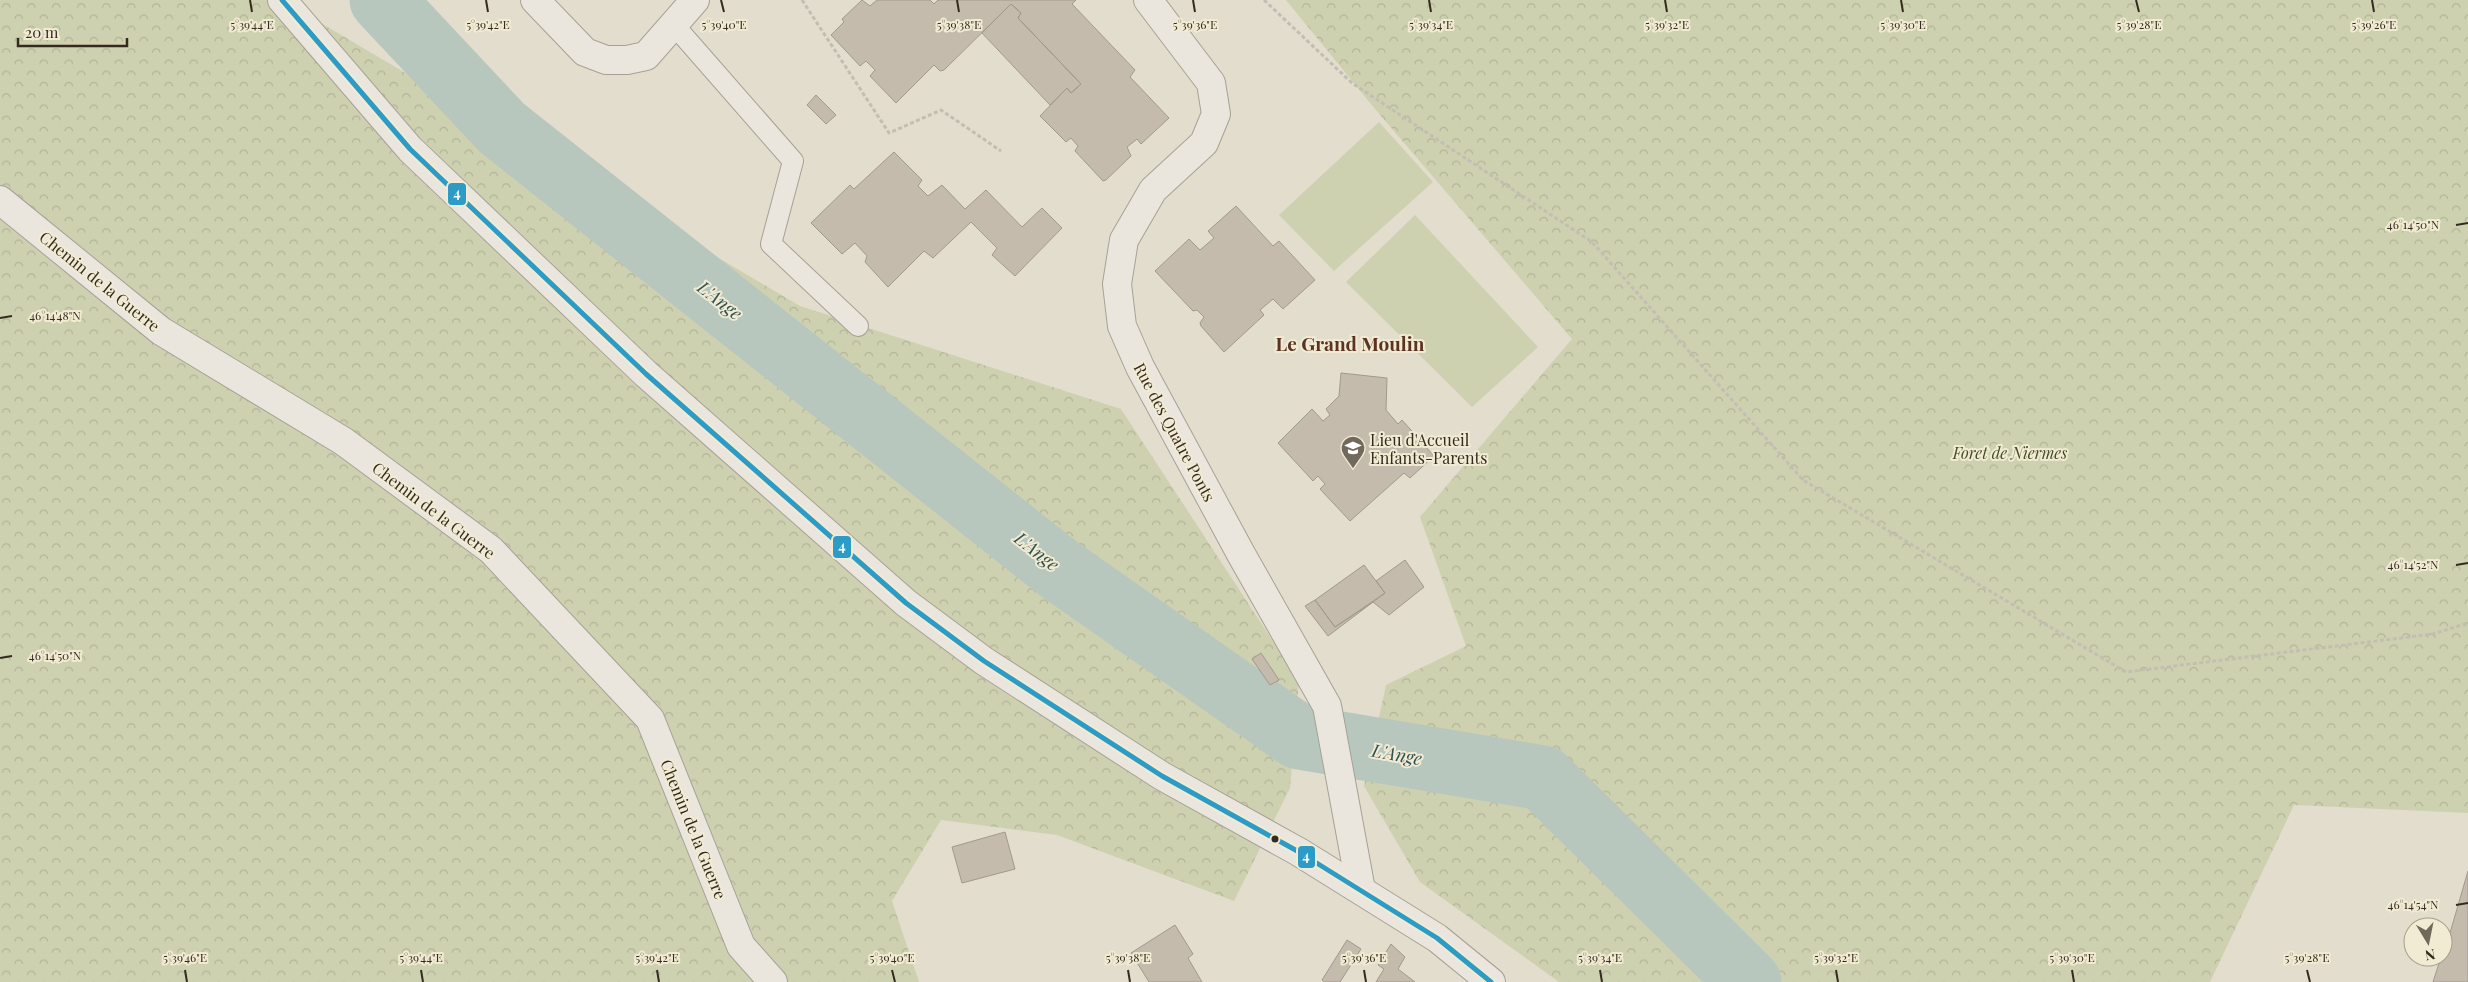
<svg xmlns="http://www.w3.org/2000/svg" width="2468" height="982" font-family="'Playfair Display',serif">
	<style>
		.green { fill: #ced1b0 }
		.forest { fill: url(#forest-crowns) }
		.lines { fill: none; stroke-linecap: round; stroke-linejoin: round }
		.river { stroke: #b7c7be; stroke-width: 65 }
		.building { fill: #c5bbad; stroke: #a1998c }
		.service-casing { stroke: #a7a195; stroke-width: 22 }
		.minor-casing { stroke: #a7a195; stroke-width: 30 }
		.tertiary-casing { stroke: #a7a195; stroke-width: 30 }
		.path { stroke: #c2beb4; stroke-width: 3; stroke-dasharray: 4 2.5; stroke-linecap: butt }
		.service { stroke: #eae6dd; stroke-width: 20 }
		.minor { stroke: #eae6dd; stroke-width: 28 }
		.tertiary { stroke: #eae6dd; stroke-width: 28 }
		.bus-1-casing { stroke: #f2ebd3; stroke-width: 9 }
		.bus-1 { stroke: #2c9bc6; stroke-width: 5 }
		.ticks { fill: none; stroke: #342a1f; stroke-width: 2 }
		.bus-dot { fill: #342a1f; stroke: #f2ebd3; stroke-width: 2 }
		.labels { text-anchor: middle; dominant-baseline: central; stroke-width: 4; stroke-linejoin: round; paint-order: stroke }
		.street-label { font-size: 16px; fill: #342a1f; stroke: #f2ebd3 }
		.poi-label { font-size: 16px; fill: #342a1f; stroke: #f2ebd3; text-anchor: start }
		.park-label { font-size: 16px; font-style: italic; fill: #424e27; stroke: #f2ebd3 }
		.water-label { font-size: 18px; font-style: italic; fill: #2f5252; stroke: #f2ebd3 }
		.quarter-label { font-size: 19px; font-weight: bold; fill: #5c3322; stroke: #f2ebd3 }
		.ticks-label { font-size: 12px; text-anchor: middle; fill: #342a1f; stroke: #f2ebd3; stroke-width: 4; stroke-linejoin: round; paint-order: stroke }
		.line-badge { stroke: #f2ebd3; stroke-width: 2 }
		.badge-label { font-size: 14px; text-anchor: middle; font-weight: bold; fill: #fff }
	</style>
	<defs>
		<pattern id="forest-crowns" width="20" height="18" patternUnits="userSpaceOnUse" patternTransform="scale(1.25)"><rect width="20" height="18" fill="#ced1b0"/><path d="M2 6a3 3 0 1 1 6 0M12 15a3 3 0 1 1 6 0" fill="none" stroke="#b2b497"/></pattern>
	</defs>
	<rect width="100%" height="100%" fill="#e2ddcc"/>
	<path class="green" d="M1379,122L1433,182L1334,271L1279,215Z
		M1415,215L1538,347L1472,407L1346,282Z"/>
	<path class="forest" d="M0,0H282L800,306L1121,409L1299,681L1290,788L1234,901L1057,835L941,820L892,901L919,982H0Z
		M1286,0H2468V813L2294,805L2210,982H1559L1420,882L1364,786L1386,685L1466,646L1420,517L1572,339L1375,109Z"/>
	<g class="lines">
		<path class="river" d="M382,0L502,128L1059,569L1299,737L1543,778L1749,982"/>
	</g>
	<path class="building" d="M862,0L870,6L877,0H930L934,4L938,0H1076L1072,4L1135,70L1130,77L1169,118L1141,144L1137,139L1127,147L1131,156L1106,180L1103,181L1075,151L1078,146L1071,138L1066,142L1040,116L1067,88L1071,93L1081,84L1018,18L1021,13L1011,4L944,70L940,71L934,65L896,103L870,76L875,70L866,61L860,66L831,35L844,22L842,19Z
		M1011,4L1021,13L1018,18L1081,84L1071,93L1067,88L1050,105L982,33Z
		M816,95L836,115L826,124L807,105Z
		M894,152L922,180L918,186L928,196L942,185L965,209L986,190L1022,227L1042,208L1062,228L1015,276L992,255L997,248L971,222L933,258L924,251L888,287L865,262L867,256L855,243L842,254L811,223L850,185L854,189Z
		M1236,206L1273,246L1279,241L1315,280L1283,309L1273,299L1260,310L1264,315L1224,352L1201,326L1200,323L1204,317L1197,310L1193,311L1155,271L1189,239L1200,250L1214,238L1208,231Z
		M1341,373L1387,378L1386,410L1398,424L1402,420L1434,456L1410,478L1404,473L1350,521L1320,489L1325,484L1318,476L1313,481L1278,443L1312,409L1323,421L1330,415L1326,409L1339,396Z
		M1405,560L1424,587L1389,615L1373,602L1385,593L1376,581Z
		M1364,565L1385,593L1335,627L1315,600Z
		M1315,600L1335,627L1373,602L1328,636L1305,606Z
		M1261,653L1279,680L1270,685L1252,659Z
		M1005,832L1015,869L962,883L952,847Z
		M2468,871V982H2433L2441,957H2443Z
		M1175,925L1193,954L1188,958L1202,982H1149L1131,953Z
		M1347,940L1361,949L1340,982H1325L1322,980Z
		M1391,944L1405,957L1398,969L1415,982H1376L1384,969L1378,965Z"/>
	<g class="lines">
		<defs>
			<path id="service" d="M674,25L793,161L771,244L858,326"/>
			<path id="minor" d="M535,0L585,52L606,60H627L646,56L695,0
				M1148,0L1211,83L1216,114L1204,143L1153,190L1124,240L1117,284L1122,326L1140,367L1241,554L1327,706L1361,890
				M0,200L161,331L343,441L491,550L650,719L741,946L773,982"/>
			<path id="tertiary" d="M282,0L410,149L646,374L906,603L984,661L1162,776L1299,852L1437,938L1491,982"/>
		</defs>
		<use href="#service" class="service-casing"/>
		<use href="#minor" class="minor-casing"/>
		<use href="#tertiary" class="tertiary-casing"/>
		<path class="path" d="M802,0L889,133L941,110L1001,151
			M1264,0L1352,83L1592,242L1803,480L2126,672L2433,634L2468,623"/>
		<use href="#service" class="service"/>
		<use href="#minor" class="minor"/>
		<use href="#tertiary" class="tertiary"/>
		<defs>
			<path id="bus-1" d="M282,0L410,149L646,374L906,603L984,661L1162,776L1299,852L1437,938L1491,982"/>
		</defs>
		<use href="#bus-1" class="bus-1-casing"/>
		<use href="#bus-1" class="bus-1"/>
	</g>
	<path class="ticks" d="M250,0L252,12M486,0L488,12M721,0L724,12M957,0L959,12M1193,0L1195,12M1429,0L1431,12M1665,0L1667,12M1901,0L1903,12M2136,0L2139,12M2372,0L2374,12M2456,225L2468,223M0,318L12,316M2456,565L2468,563M0,658L12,656M2456,905L2468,903M185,970L187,982M421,970L423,982M657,970L659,982M892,970L895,982M1128,970L1130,982M1364,970L1366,982M1600,970L1602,982M1836,970L1838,982M2072,970L2074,982M2307,970L2310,982"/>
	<defs>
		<symbol id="school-pin" viewBox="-11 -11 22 30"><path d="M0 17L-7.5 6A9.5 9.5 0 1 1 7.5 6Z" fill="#71695c" stroke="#f2ebd3"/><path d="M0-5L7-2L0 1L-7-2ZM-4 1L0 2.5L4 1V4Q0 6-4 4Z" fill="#fff"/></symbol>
	</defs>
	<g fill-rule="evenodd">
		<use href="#school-pin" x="1339" y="434" width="28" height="38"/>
	</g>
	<circle class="bus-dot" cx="1275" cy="839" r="4.5"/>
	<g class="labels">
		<g class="street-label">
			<text transform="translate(100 281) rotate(39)">Chemin de la Guerre</text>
			<text transform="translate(1175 432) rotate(62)">Rue des Quatre Ponts</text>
			<text transform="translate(434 510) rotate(37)">Chemin de la Guerre</text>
			<text transform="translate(694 829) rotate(68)">Chemin de la Guerre</text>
		</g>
		<g class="poi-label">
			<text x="1370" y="439">Lieu d'Accueil<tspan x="1370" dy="18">Enfants-Parents</tspan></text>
		</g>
		<g class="park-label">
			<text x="2010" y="452">Foret de Niermes</text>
		</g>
		<g class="water-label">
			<text transform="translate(720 300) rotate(38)">L'Ange</text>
			<text transform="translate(1037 551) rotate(38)">L'Ange</text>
			<text transform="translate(1397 754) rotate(10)">L'Ange</text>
		</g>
		<g class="quarter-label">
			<text x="1350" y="343">Le Grand Moulin</text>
		</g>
	</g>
	<g class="ticks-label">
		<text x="959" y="29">5°39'38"E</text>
		<text x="1195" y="29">5°39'36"E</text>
		<text x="1431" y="29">5°39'34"E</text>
		<text x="1903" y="29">5°39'30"E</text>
		<text x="2139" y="29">5°39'28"E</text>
		<text x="2374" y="29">5°39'26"E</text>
		<text x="252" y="29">5°39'44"E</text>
		<text x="488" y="29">5°39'42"E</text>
		<text x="724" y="29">5°39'40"E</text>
		<text x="1667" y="29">5°39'32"E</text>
		<text x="2413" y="229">46°14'50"N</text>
		<text x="55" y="320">46°14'48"N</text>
		<text x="2413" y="569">46°14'52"N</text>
		<text x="55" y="660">46°14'50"N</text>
		<text x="2413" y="909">46°14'54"N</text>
		<text x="185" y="962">5°39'46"E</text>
		<text x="421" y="962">5°39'44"E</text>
		<text x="657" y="962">5°39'42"E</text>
		<text x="892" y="962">5°39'40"E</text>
		<text x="1128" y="962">5°39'38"E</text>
		<text x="1364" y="962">5°39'36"E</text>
		<text x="1600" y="962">5°39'34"E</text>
		<text x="1836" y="962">5°39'32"E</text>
		<text x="2072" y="962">5°39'30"E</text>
		<text x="2307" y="962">5°39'28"E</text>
	</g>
	<g class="line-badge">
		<rect x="447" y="182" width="20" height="24" rx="5" fill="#2c9bc6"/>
		<rect x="832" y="535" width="20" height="24" rx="5" fill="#2c9bc6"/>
		<rect x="1297" y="845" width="19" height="24" rx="5" fill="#2c9bc6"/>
	</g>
	<g class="badge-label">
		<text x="457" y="198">4</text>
		<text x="842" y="551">4</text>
		<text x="1306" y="861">4</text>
	</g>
	<g transform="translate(2428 942) rotate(170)"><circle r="24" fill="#f2ebd3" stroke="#a69e8b"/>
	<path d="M0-4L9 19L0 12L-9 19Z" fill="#71695c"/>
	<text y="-8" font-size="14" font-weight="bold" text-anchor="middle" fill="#342a1f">N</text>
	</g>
	<path d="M18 38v8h109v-8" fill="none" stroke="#342a1f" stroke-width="2.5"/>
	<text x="25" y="38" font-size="15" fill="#342a1f" stroke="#f2ebd3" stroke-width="4" paint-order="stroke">20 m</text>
</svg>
